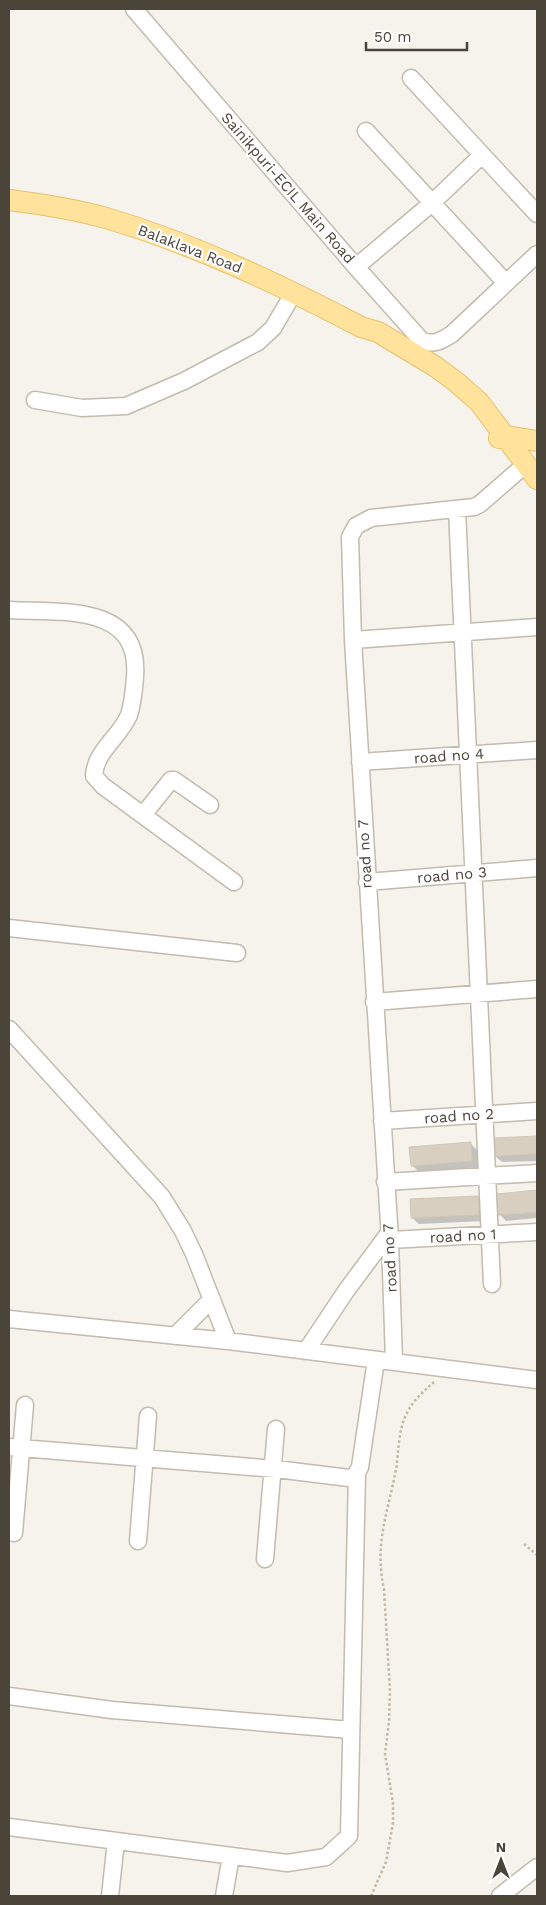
<svg xmlns="http://www.w3.org/2000/svg" width="546" height="1905" font-family="'Work Sans',sans-serif">
	<style>
		.shadow { fill: #0003 }
		.building { fill: #d8cfc1; stroke: #d3c7b4 }
		.lines { fill: none; stroke-linecap: round; stroke-linejoin: round }
		.minor-casing { stroke: #c2bbae; stroke-width: 19 }
		.major-casing { stroke: #e6c16a; stroke-width: 22 }
		.path { stroke: #c4b79f; stroke-width: 2.5; stroke-dasharray: 2.5 2.5; stroke-linecap: butt }
		.minor { stroke: #fff; stroke-width: 16 }
		.major { stroke: #ffe39c; stroke-width: 20 }
		.labels { text-anchor: middle; dominant-baseline: central; stroke-width: 4.5; stroke-linejoin: round; paint-order: stroke }
		.street-label { font-size: 15px; fill: #4b4439; stroke: #fff }
	</style>
	<rect width="100%" height="100%" fill="#f6f3ec"/>
	<path class="shadow" d="M537,1137V1161L502,1162L495,1156L494,1139Z
		M470,1143L477,1150L478,1167L419,1172L412,1165Z
		M537,1192V1218L506,1221L499,1214L497,1195Z
		M478,1197L484,1203L485,1221L419,1224L412,1218Z"/>
	<path class="building" d="M537,1136V1154L494,1156L493,1138Z
		M471,1142L472,1161L411,1166L409,1147Z
		M537,1190V1212L498,1215L496,1194Z
		M478,1196L479,1215L411,1218L410,1199Z"/>
	<g class="lines">
		<defs>
			<path id="minor" d="M134,9L356,267L422,341C434,345 441,341 452,334L537,254
				M411,78L537,214
				M366,131L506,283
				M356,267L432,203L482,155
				M35,400L82,408L126,406L184,381L258,342L273,328L293,294
				M457,509L492,1284
				M9,610C59,613 141,602 135,677C134,689 133,703 129,715C120,737 95,751 94,776L103,786L234,882
				M353,640L537,627
				M360,762L537,750
				M143,815L171,780H174L210,805
				M367,882L537,868
				M9,928L237,953
				M374,1002L537,989
				M9,1029L162,1197L183,1231L194,1254L228,1341
				M382,1121L537,1111
				M385,1182L537,1173
				M390,1240L537,1232
				M9,1319L228,1341L537,1380
				M175,1336L212,1299
				M306,1351L346,1291L389,1233
				M394,1361L390,1240L353,640L350,537L356,526L371,518L474,507L480,504L518,471
				M9,1447L276,1469L349,1478L355,1476L360,1467L376,1360
				M14,1533L25,1405
				M138,1541L148,1416
				M265,1559L276,1429
				M9,1696L112,1710L351,1730
				M9,1827L287,1863L326,1857L349,1836L357,1473
				M110,1896L116,1841
				M224,1896L231,1856
				M500,1896L537,1867"/>
			<path id="major" d="M9,200C41,204 74,209 106,218C194,244 279,284 361,327L378,332L436,367L455,381L479,402L537,479
				M499,438L506,436L537,441"/>
		</defs>
		<use href="#minor" class="minor-casing"/>
		<use href="#major" class="major-casing"/>
		<path class="path" d="M524,1544L537,1555
			M371,1896L386,1862L393,1823V1803L385,1754L389,1722L390,1691L384,1589C374,1543 388,1513 396,1469C399,1452 398,1429 407,1413C413,1400 424,1391 434,1382"/>
		<use href="#minor" class="minor"/>
		<use href="#major" class="major"/>
	</g>
	<g class="labels">
		<g class="street-label">
			<text transform="translate(288 188) rotate(49)">Sainikpuri-ECIL Main Road</text>
			<text transform="translate(190 249) rotate(21)">Balaklava Road</text>
			<text transform="translate(449 756) rotate(-4)">road no 4</text>
			<text transform="translate(365 854) rotate(-93)">road no 7</text>
			<text transform="translate(452 875) rotate(-5)">road no 3</text>
			<text transform="translate(459 1116) rotate(-4)">road no 2</text>
			<text transform="translate(463 1236) rotate(-3)">road no 1</text>
			<text transform="translate(390 1258) rotate(-93)">road no 7</text>
		</g>
	</g>
	<rect width="546" height="1905" fill="none" stroke="#4b4439" stroke-width="20"/>
	<g transform="translate(501 1860)" stroke="#ffffff" stroke-width="4" paint-order="stroke">
	<path d="M0-4L9 19L0 12L-9 19Z" fill="#4b4439"/>
	<text y="-8" font-size="14" font-weight="bold" text-anchor="middle" fill="#4b4439">N</text>
	</g>
	<path d="M366 42v8h101v-8" fill="none" stroke="#4b4439" stroke-width="2.5"/>
	<text x="374" y="42" font-size="15" fill="#4b4439" stroke="#ffffff" stroke-width="4" paint-order="stroke">50 m</text>
</svg>
